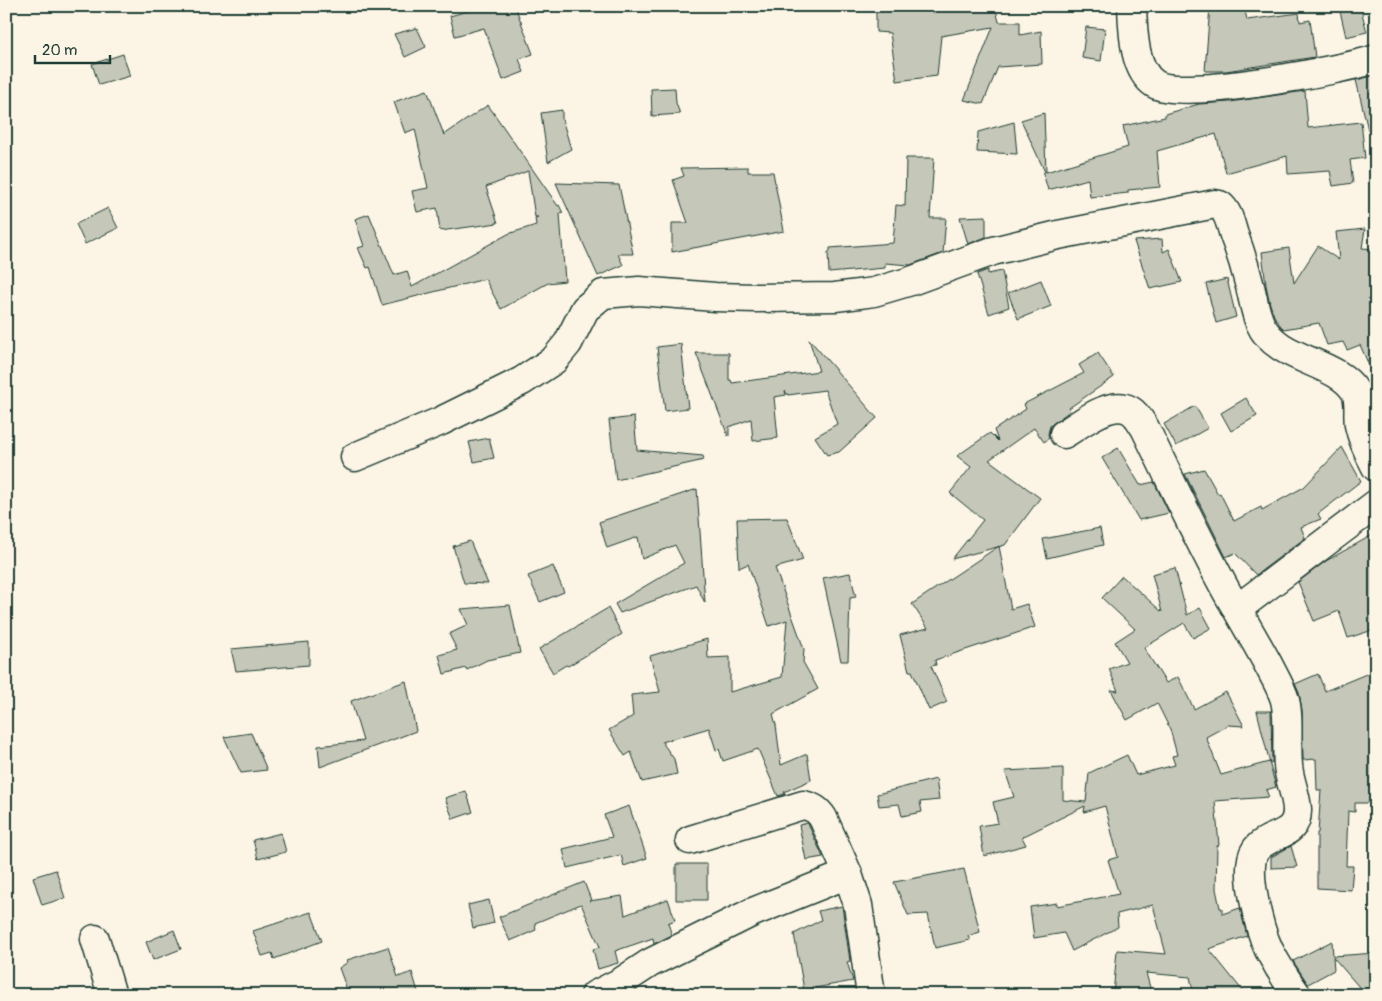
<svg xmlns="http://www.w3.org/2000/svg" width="1382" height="1001" font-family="Pangolin,sans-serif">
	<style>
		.building { fill: #c5c7b9; stroke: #1f3d34 }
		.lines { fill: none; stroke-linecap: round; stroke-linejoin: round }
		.minor-casing { stroke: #1f3d34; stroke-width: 31 }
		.minor { stroke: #fcf5e5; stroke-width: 28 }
	</style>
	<rect width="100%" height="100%" fill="#fcf5e5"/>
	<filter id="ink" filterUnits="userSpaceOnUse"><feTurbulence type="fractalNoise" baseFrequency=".02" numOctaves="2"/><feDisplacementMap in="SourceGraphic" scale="10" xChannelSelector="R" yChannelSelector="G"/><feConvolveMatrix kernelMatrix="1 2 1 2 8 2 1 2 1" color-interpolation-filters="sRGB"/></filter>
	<g filter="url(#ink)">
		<path class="building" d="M485,6H515L533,54L519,59L524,72L503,80L484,28L455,36L450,16Z
			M876,6H995L999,22H1020V35L1041,31L1042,64L998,67L983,104L964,100L993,27L941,36L937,76L897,81L890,33L876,32Z
			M1210,6H1244L1247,20L1299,13L1300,22L1310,20L1315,57L1226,71H1205Z
			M1360,6L1367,32L1346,37L1340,11Z
			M1086,27L1105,29L1101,61L1082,58Z
			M417,28L426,47L405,57L394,34Z
			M123,54L130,76L99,85L92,64Z
			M1376,75V129L1368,130L1356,80Z
			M675,88L676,103L680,114L652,116L651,89Z
			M427,90L444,135L488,105L558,206L559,205L563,213L560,214L565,281L548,283L501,309L485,279L382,305L370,267L367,268L358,248L364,246L355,219L369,214L394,275L407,271L412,287L508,234L536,225L535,218L538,217H535L528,171L486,187L498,223L440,231L437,208L417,212L412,191L428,188L415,129L405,133L394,102Z
			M1305,91L1308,128L1361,122L1365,158L1350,160L1353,183L1333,186L1330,171L1288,174L1287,156L1226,173L1216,134L1157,151L1160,187L1128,190V193L1090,197L1088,179L1048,190L1043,173L1045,172L1021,120L1044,113L1046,172L1128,147L1123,126L1165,117V114L1199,104L1230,102Z
			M562,110V119L571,149L548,162L541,113Z
			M1014,122L1017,154L977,152L978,132Z
			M906,158H934L930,218H946L943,253L910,265L885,263V268L829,273L828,252H830V248L893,243L896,205L905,206Z
			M748,167V172H773L784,231L672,252V223H688L673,180L684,176L681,168Z
			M556,183L619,185L633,254H618L623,265L598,276Z
			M108,208L118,228L85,244L76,224Z
			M986,216V237L968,244L960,217Z
			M1365,229L1362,248L1374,249L1372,282L1376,281V381L1360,345L1347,350L1343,342L1327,345L1319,323L1284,329L1280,325L1274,316L1270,304L1266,285L1262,252L1289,248L1294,283L1318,246L1339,260L1336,232Z
			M1162,239L1163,252L1169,249L1182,282L1150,289L1134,241Z
			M988,270V274L1002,271L1009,307L989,314L977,274Z
			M1227,279L1236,317L1216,323L1206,284Z
			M1041,280L1051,306L1018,319L1008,293Z
			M809,339L877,418L839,452L827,455L815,437L837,424L825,390L788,395L785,391L786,395L774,397L778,438L753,441L751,419L729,427V436H728L696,353H729V380H731L732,383L819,371Z
			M681,344L688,408L665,411L657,347Z
			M1098,353L1114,377L1069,408L1070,411L1056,421L1050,426L1048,434L1049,438L1044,442L1034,428L989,460L1040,498L1005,545L952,559L983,520L950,493L971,467L957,456L990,433L998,441L994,430L1026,409L1024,404L1084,373L1079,365Z
			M1246,398L1257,416L1231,431L1221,413Z
			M1195,406L1208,428L1176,446L1164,424Z
			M634,417L637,450L703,456L704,460L616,480L609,420Z
			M489,438L494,458L474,462L469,442Z
			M1342,447L1361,481L1318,514L1321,519L1301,527L1305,538L1256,575L1235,553L1226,557L1185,474L1204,469L1218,494L1220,493L1234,521L1261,507L1262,510L1304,487Z
			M1118,448L1140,485L1154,482L1169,513L1139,520L1102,458Z
			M697,489L705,603L696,585L620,613L615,604L684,563L675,545L642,559L638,537L607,548L599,522Z
			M787,518L803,560L775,568L804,649L803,662L818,689L773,714L776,725L781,765L807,754L811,780L784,792L785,794L778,796L758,749L723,761L719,749L716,750L709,728L662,742L674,759L677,774L642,782L631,752L625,756L609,730L633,716L631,695L660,692L650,656L707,639L708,658L730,657V692L782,677L787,620L769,626L748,564L739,568L737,519Z
			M1100,528L1103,545L1047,558L1043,539Z
			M1376,533V629L1348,638L1339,611L1314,621L1298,582L1326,561Z
			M470,541L488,584L464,583L453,546Z
			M999,546L1011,609L1027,604L1035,627L935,660L936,665L931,666L947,702L929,710L912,671H909L900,635L928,628L912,604Z
			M553,566L564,592L540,602L528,576Z
			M1175,568L1187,615L1200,608L1211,628L1193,638L1184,623L1144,648L1166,683L1178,677L1194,709L1226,692L1244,726L1228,725L1206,737L1221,775L1269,762L1276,787L1266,790L1269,797L1215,801L1219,845L1217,846L1216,889L1220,908H1222V914L1240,908L1247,936L1209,949L1246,995H1194L1190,977L1146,973L1152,995H1113L1117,950L1166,954L1153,905L1117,914L1118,927L1072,951L1064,933L1034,938L1030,907L1057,903V906L1119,894L1108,860L1118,857L1105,806L1084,812L1085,806L1022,837L1026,845L984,856L979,826L998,823L993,802L1014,797L1005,771L1063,768V800L1086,802L1089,773L1127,755L1136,775L1175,765L1172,756L1177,755L1170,729L1157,703L1127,720L1111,690L1118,691L1109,669L1127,662L1115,642L1135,629L1102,598L1122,576L1162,612L1152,574Z
			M850,573L856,597L850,598L848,661H841L823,578Z
			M510,605L520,653L487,660L467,670L466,668L444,674L439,655L457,650L449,634L468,625L461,609Z
			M608,608L622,634L568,666L566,665L553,673L539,649Z
			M309,642V665L236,671L231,649Z
			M1376,670V803H1355V812L1348,811L1346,866H1353L1351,890L1317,888V833H1318L1321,790H1317L1316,759L1303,760L1302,710L1299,693L1295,684L1318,674L1325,691Z
			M406,681L416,731L320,767L318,746L363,741L351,701Z
			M1257,711H1271L1272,763L1270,764Z
			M251,733L267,770L241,773L224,737Z
			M936,779L939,800L920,802L922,812L902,816L899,804L879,806L877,794Z
			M466,791L473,812L453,819L445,798Z
			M629,806L647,858L624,866L621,855L567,868L563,849L612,837L604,815Z
			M808,823L809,826L823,857L806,860L799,825Z
			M281,833L286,852L258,859L253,840Z
			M1291,846L1297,867L1271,868V857Z
			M676,864H707V900H676Z
			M964,869L980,932L968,936L970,940L935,948L928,914L908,915L894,882Z
			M56,870L65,898L42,905L33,877Z
			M584,882L591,900L589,901L622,896L625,915L668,899L675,920L668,923L672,935L654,944L653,938L615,951L618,963L598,969L593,949L600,947L581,904L535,923L536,930L510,941L499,917Z
			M489,900L494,923L473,928L468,905Z
			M842,906L850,961L847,962L853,981L804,990L794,934L821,920L818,911Z
			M311,912L322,941L274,959L272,953L262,956L253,931Z
			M174,930L181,949L153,960L146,942Z
			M1332,941L1333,956L1376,953V995H1366L1333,957L1334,970L1308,984L1293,961Z
			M388,947L398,977L412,972L419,995H349L339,968L348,962L347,960Z"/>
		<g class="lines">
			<defs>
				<path id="minor" d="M1132,6C1133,29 1133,70 1155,84C1182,101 1341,70 1376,59
					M1064,434C1081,424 1110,399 1130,410C1137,414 1141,422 1145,428C1172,483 1198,540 1228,594C1242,618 1256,642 1269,666C1274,676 1280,686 1284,697C1290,714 1286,745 1288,765C1289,780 1296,794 1297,809C1298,839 1267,832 1255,851C1243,869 1260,931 1269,950C1277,965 1287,981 1297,995
					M355,457L441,421L522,381L554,360L568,343L585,309L603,294L639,291L715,297L757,298L835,297L859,294L874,292L911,281L993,251L1058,235L1215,204C1219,205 1220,204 1222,207C1229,214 1231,226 1234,235C1240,251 1245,267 1249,283C1253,296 1254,310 1260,323C1276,361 1336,360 1355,391C1361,401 1357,414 1359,425C1362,440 1369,454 1376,467
					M1237,609L1376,504
					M690,840L803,805C813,807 818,810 823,818L848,874L858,905L871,995
					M95,939L112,995
					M595,995L621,982L650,963L753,912L848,874"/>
			</defs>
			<use href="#minor" class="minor-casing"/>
			<use href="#minor" class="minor"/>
		</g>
	</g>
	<rect width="1382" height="1001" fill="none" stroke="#fcf5e5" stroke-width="25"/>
	<rect x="12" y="12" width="1357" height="976" fill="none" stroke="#1f3d34" stroke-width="2" filter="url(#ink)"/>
	<path d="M35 55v8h75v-8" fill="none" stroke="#1f3d34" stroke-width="2.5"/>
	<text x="42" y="55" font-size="15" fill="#1f3d34" stroke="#fcf5e5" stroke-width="4" paint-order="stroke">20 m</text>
</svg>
